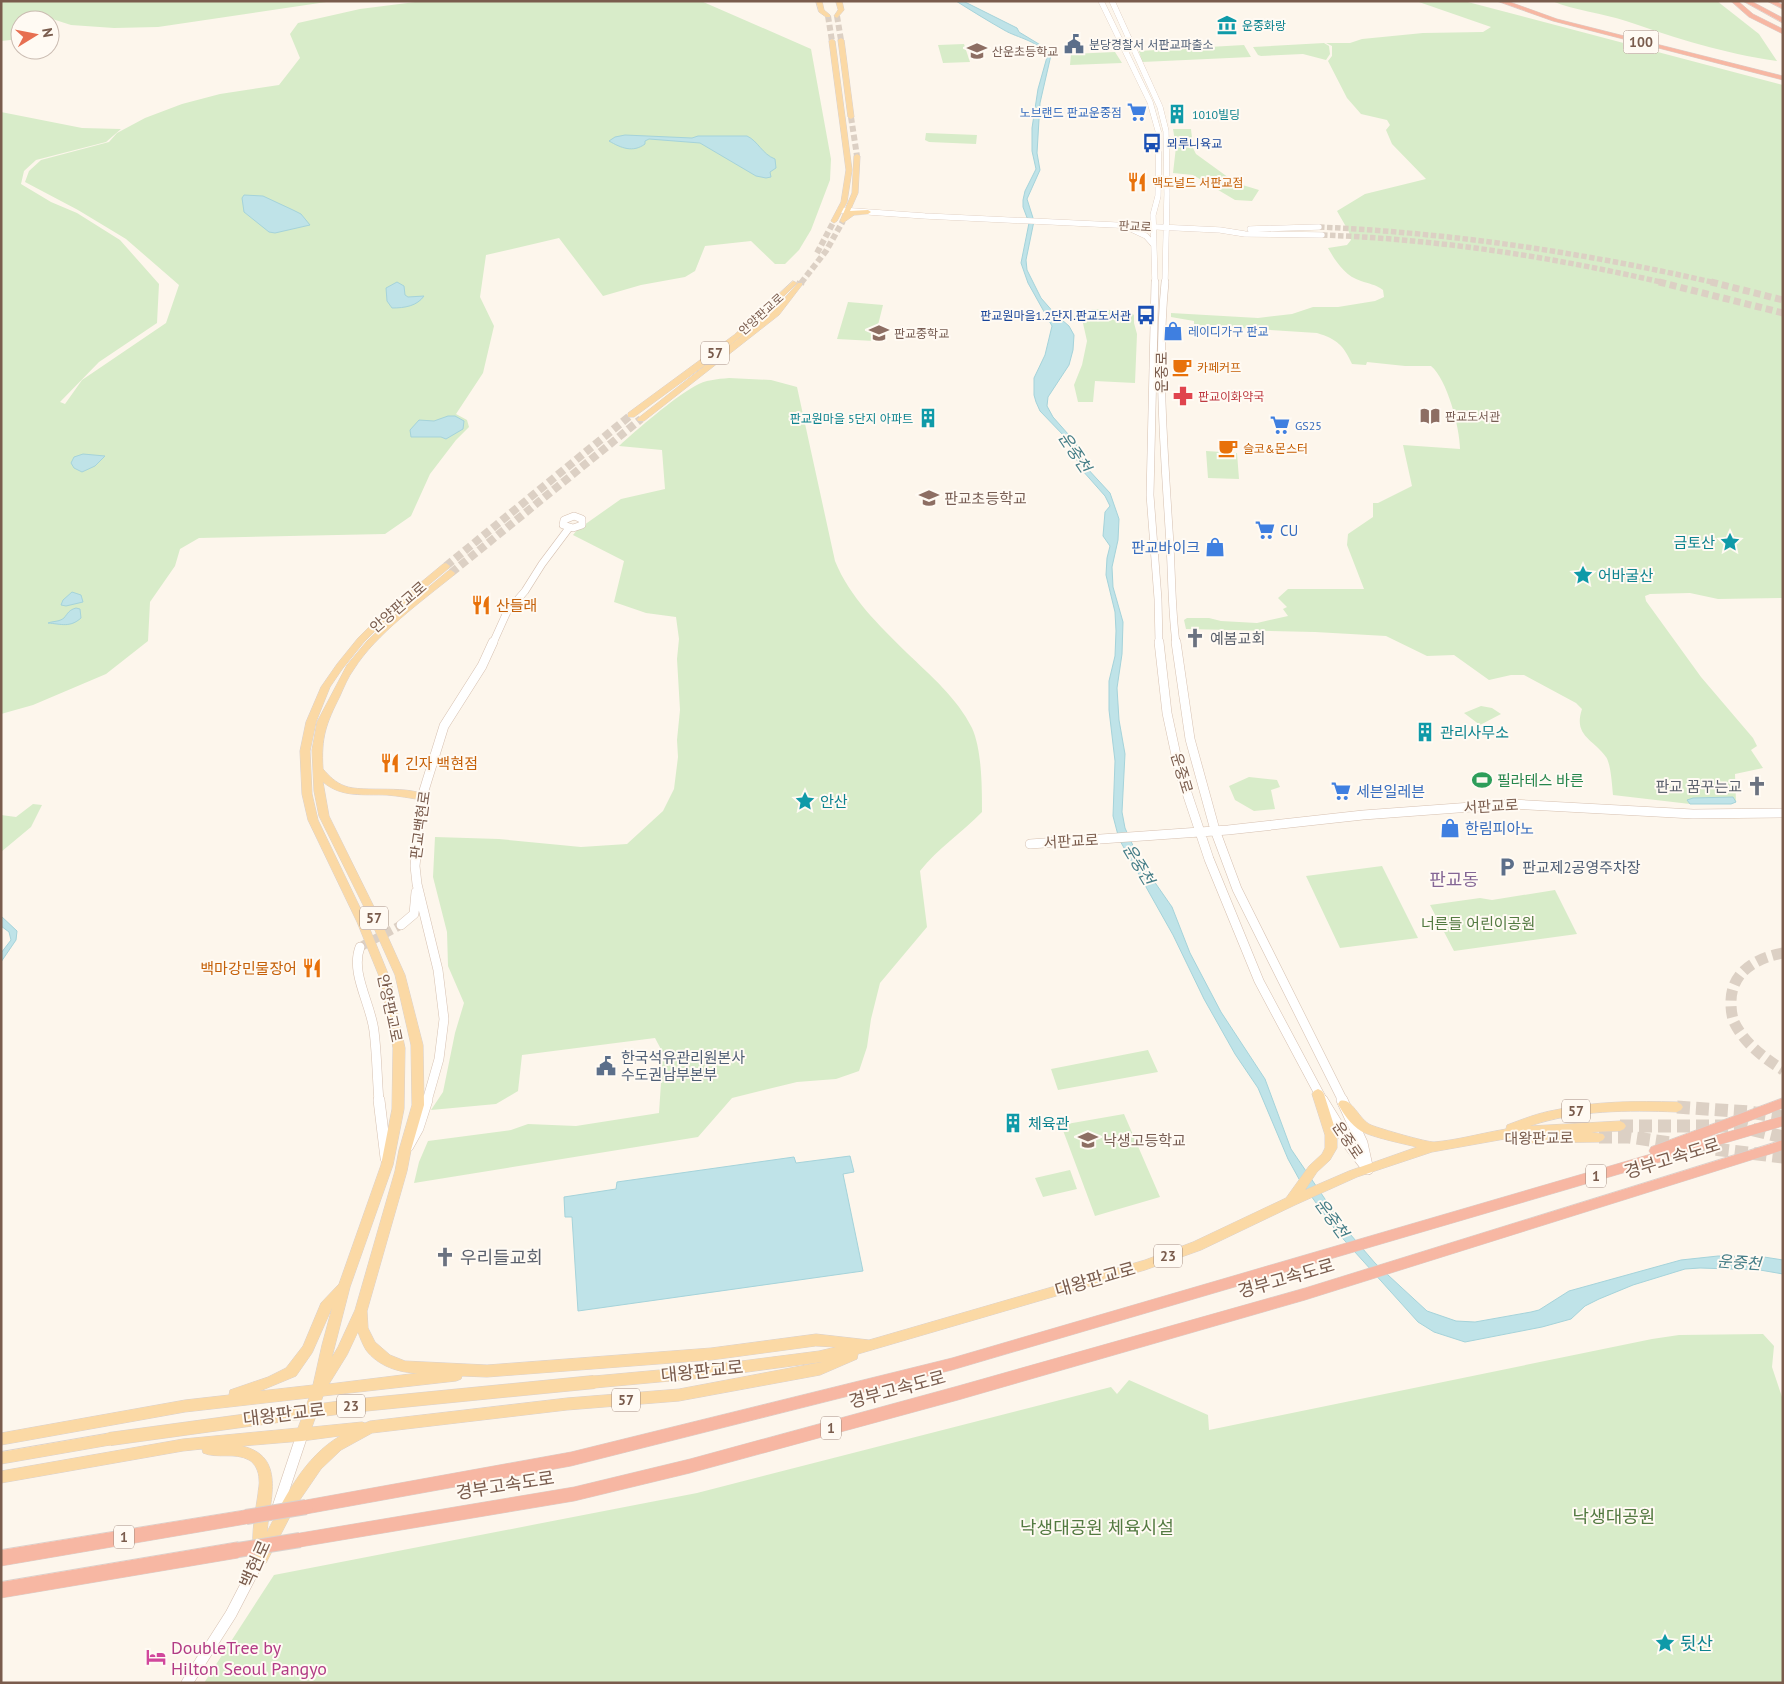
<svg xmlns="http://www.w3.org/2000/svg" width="1784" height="1684" font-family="'PT Sans','Noto Sans KR',sans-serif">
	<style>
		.green { fill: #d8ecc9 }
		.water { fill: #bfe3e8; stroke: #a5d3da }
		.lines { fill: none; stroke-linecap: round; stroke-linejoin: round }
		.secondary-tunnel-far2 { stroke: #dcd0c4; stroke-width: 5.5; stroke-dasharray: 5.5 2.5; stroke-linecap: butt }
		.secondary-tunnel-far1 { stroke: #dcd0c4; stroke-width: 7; stroke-dasharray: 7 4; stroke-linecap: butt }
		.secondary-tunnel { stroke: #dcd0c4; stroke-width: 9; stroke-dasharray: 9 4.5; stroke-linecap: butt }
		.primary-tunnel-far2 { stroke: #dcd0c4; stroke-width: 6; stroke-dasharray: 6 3; stroke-linecap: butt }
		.primary-tunnel-far1 { stroke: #dcd0c4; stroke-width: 8; stroke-dasharray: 8 4; stroke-linecap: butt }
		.primary-tunnel { stroke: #dcd0c4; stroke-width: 13; stroke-dasharray: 13 6; stroke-linecap: butt }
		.highway-tunnel { stroke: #dcd0c4; stroke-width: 11; stroke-dasharray: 11 5.5; stroke-linecap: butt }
		.secondary-far3-casing { stroke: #d6c0b0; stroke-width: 6 }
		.secondary-far2-casing { stroke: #d6c0b0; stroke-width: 8 }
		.secondary-far1-casing { stroke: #d6c0b0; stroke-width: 10 }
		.secondary-casing { stroke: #d6c0b0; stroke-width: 12 }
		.primary-casing { stroke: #dad1cd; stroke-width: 1 }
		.highway-casing { stroke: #dad1cd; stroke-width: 1 }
		.secondary-far3 { stroke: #fff; stroke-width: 5.5 }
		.secondary-far2 { stroke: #fff; stroke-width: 7 }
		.secondary-far1 { stroke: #fff; stroke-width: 9 }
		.secondary { stroke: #fff; stroke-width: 11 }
		.primary { fill: #fbd9a5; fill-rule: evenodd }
		.highway { fill: #f7b7a3; fill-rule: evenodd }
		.primary-bridge-casing { stroke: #dad1cd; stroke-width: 14; stroke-linecap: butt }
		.highway-bridge-casing { stroke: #dad1cd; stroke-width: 16; stroke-linecap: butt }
		.primary-bridge { stroke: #fbd9a5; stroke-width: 13 }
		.highway-bridge { stroke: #f7b7a3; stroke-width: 14 }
		.labels { text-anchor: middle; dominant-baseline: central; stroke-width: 4; stroke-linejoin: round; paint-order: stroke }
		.far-culture-label { font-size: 12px; fill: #0d838f; stroke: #fffaf3; text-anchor: start }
		.far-service-label { font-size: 12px; fill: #4e5e75; stroke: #fffaf3; text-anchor: start }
		.far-education-label { font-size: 12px; fill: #785e54; stroke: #fffaf3; text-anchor: start }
		.far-shop-label { font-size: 12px; fill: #366cbe; stroke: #fffaf3; text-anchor: start }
		.far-transit-label { font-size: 12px; fill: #164399; stroke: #fffaf3; text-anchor: start }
		.far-food-label { font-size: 12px; fill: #c56008; stroke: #fffaf3; text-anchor: start }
		.far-street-label { font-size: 12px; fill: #7a5c4d; stroke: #fffaf3 }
		.far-health-label { font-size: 12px; fill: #be3a42; stroke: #fffaf3; text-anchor: start }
		.shield { fill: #fffaf3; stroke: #a28b7f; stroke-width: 1 }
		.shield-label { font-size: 14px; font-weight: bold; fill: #7a5c4d }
		.street-label { font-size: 15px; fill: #7a5c4d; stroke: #fffaf3 }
		.education-label { font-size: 15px; fill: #785e54; stroke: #fffaf3; text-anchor: start }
		.shop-label { font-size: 15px; fill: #366cbe; stroke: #fffaf3; text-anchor: start }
		.culture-label { font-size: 15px; fill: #0d838f; stroke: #fffaf3; text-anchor: start }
		.food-label { font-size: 15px; fill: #c56008; stroke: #fffaf3; text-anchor: start }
		.worship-label { font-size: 15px; fill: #5b616d; stroke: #fffaf3; text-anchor: start }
		.leisure-label { font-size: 15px; fill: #27864d; stroke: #fffaf3; text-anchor: start }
		.service-label { font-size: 15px; fill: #4e5e75; stroke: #fffaf3; text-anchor: start }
		.park-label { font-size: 15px; fill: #537a41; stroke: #fffaf3 }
		.water-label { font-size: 16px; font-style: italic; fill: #437c86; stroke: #fffaf3 }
		.quarter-label { font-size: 18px; fill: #846695; stroke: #fffaf3 }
		.near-street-label { font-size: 18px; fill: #7a5c4d; stroke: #fffaf3 }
		.near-worship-label { font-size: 18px; fill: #5b616d; stroke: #fffaf3; text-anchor: start }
		.near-park-label { font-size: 18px; fill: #537a41; stroke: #fffaf3 }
		.near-culture-label { font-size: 18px; fill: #0d838f; stroke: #fffaf3; text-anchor: start }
		.near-hotel-label { font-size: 18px; fill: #b23c85; stroke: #fffaf3; text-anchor: start }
	</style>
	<rect width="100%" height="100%" fill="#fdf6ec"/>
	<path class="green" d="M1,1H333L158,27L114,28L71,25L46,17L43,20H20V39L1,41Z
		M423,1H701L811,49L831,159L830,180L811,230L799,250L785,264H775L751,241L705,246L695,271L685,277L641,285L603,296L559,238L486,255L480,297L494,326L483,373L456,414L467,420L469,427L456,440L430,474L411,516L385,534L199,538L180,549L175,566L150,602L148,641L106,674L33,705L1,714V112L82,128L121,129L106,142L36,160L24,171L21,184L51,202L77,213L120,240L159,284L157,323L99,362L60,402L65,404L82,380L166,323L179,285L126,239L78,210L25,182L29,171L41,160L109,142L117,133L145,118L182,104L220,94L279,85L300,58L290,34L298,23L360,9Z
		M1416,1H1464L1783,85V598L1718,599L1690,593L1650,594L1645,596L1646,601L1701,677L1753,738L1757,746L1751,750L1763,768L1735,774L1736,802L1731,804H1690L1613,795C1612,786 1611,764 1606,757C1593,739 1573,736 1582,709L1576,703L1524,675H1511L1489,680L1454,655L1427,656L1386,636L1315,632L1186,629L1184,620L1187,618H1209L1221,621L1257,623L1288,616L1283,609L1287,607L1278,598L1288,589H1364L1347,545L1348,534L1373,517V503H1378L1412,486L1403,445L1460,449C1460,428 1447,379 1431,366H1405L1367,362L1366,365L1352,364C1344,346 1337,339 1317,333L1194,325V321L1171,317V313L1258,318L1292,314L1313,307H1338L1375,301L1384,297L1383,290C1375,284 1369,284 1361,281C1345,276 1336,262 1328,248L1347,245L1351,240L1349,232L1337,211L1365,194L1426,179L1392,144L1386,130L1390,125L1387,120L1361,114L1347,98L1328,61L1332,56V46L1326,43H1350L1362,39L1423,33L1483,32L1491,27Z
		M1552,1H1717L1759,34L1777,61C1722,53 1679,39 1626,21C1602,13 1576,11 1552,1Z
		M1324,43L1329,46L1330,54L1326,60L1303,54L1261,56L1258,55L1253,47Z
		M964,44L970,62L943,63L938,45Z
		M1244,45L1251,57L1142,62L1139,51Z
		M1115,52L1122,63L1070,65L1071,54Z
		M1173,129H1191L1193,148L1196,154L1236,183L1259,190L1252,201L1235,200L1193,175L1173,173L1176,147Z
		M926,133L977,135L976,144L929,142L925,140Z
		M848,302L883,305L874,341L837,339Z
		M1092,309L1129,311L1134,315V323L1137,334L1135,383L1095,381L1093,402H1078L1074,385L1082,365L1087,341L1080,310H1091Z
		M729,378L771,380L797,387L835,561C850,598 879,625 907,653C931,676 957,698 972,728C982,750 982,788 982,812C962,833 938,848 920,871L927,927L880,983L871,1019L867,1047L859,1071L836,1079L797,1082L732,1098L698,1137L414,1183L419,1162L428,1141L511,1130L528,1124L576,1126L659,1113L663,1053L655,1038L522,1055L518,1091L496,1104L431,1110L443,1092L455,1033L464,1003L448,966L447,932L433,877L435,837L499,839L581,847L627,844L663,811L674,789L678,757L677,740L680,710L677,659L679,639L676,617L646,613L614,602L624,561L573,535L577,530L621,499L665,489L662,450L619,446C640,427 671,400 695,386C705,380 717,379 729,378Z
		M1206,451L1237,453L1239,479L1208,478Z
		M1481,706L1492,708L1501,714L1480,725L1464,713Z
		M1249,777L1277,780L1280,787L1271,790L1275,809L1254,811L1235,800L1229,786Z
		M33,804L42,805L31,827L1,852V815L16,817Z
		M1382,866L1418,938L1340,948L1306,876Z
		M1555,890L1577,934L1454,951L1430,905L1480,898L1492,900Z
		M1148,1050L1158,1072L1058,1090L1051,1069Z
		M1124,1114L1160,1197L1095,1216L1061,1125Z
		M1070,1170L1077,1189L1043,1197L1035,1178Z
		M1763,1334L1774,1346L1772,1367L1783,1400V1683H204L274,1575L697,1493L1111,1387L1117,1394L1129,1380L1208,1415L1209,1430L1652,1339L1679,1335Z"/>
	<path class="water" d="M956,1H963L1017,28L1019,32L1047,49L1051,55L1040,103L1037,153L1040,170L1027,199L1034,221L1026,260L1027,270L1041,298L1055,314L1069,326L1074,335L1073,350L1069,365L1048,397L1047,406L1053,417L1076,443L1086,467L1110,493L1119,519L1118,540L1112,567L1113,587L1123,622L1122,654L1117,688L1119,720L1125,754L1122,812L1125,828L1140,861L1172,907L1190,953L1221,1012L1265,1079L1291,1149L1344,1227L1375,1263L1427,1311L1456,1321L1475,1322L1531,1312L1539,1310L1569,1291L1681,1260L1718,1256L1764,1257L1783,1260V1274L1760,1270L1700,1268L1685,1269L1633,1285L1599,1299L1585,1306L1571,1319L1542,1327L1465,1342L1434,1332L1418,1322L1336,1231L1299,1179L1288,1159L1258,1088L1235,1054L1204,999L1173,935L1119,839L1113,816L1115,761L1109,710V681L1115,656L1116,631L1115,612L1106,575L1107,558L1110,546L1103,536L1105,512L1110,506L1105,496L1082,470L1065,437L1040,411L1036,402L1034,395V378L1045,355L1052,326L1028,283L1021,263L1029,223L1023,207V200L1025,191L1036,169L1032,151V128L1038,89L1047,57C1041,41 1017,38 1004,30C988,21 972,11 956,1Z
		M625,135L692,138L698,136H747C758,141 762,154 775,159L776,168L770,172L771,177L766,178L756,176L700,143L649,139L645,141V144C633,153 621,148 609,141L615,137Z
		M244,195L263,196L293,210L301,214L310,225L275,233L269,232L244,212L242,198Z
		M397,282L404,286L405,295L408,297L424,296C417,306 405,308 392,308L387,301L386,288Z
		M448,416H455L464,421L463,429L446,439L441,437H411L410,430L419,420L434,421Z
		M83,454L105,456L95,466L82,472L74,468L71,463L74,457Z
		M72,592L81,595L83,602L66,606L61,605L63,600Z
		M76,608L80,609L81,618C70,628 61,624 48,623C53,621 59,622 64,618C68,613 69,610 76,608Z
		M1733,797L1736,802L1731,804H1690L1687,800L1693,798Z
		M1,916L17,931L16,940L1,962V953L11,940L9,932L1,926Z
		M850,1156L854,1172L843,1174L863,1271L578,1311L572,1217H565L564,1197L616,1189L617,1182L794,1157L796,1163Z"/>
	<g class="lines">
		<path class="secondary-tunnel-far2" d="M1319,227C1454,233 1585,253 1716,283
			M1322,235C1438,239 1552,257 1665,283"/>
		<path class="secondary-tunnel-far1" d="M1659,282L1783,313
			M1711,282L1783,300"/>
		<path class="secondary-tunnel" d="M360,947L401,925"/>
		<path class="primary-tunnel-far2" d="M828,16L832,41
			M837,16L841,40
			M851,117L857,156
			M817,253L834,221
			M801,283L826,251L843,221"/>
		<path class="primary-tunnel-far1" d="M800,284L801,282
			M446,566L631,415
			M451,573L641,419"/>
		<path class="primary-tunnel" d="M1677,1107L1749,1112L1783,1117
			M1620,1126H1738L1783,1137
			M1599,1137H1629L1677,1144
			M1697,1147L1783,1157"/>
		<path class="highway-tunnel" d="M1783,953C1755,958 1730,973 1731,1004C1731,1010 1732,1017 1734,1022C1744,1043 1764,1058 1783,1070"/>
		<defs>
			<path id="secondary-far3" d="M1101,1L1150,102L1159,134L1158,196L1153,215L1155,283
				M1112,1L1160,107L1166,131L1167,194L1165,283
				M840,210L925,216L1220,230L1245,234L1322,235
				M1131,229L1146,236L1153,244
				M1250,229L1319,227"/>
			<path id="secondary-far2" d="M1155,282L1150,495L1158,599L1159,643
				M1165,282C1157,365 1164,447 1169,529C1172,568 1171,605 1176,643
				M574,516L582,519V525L573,528L563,525L564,520Z
				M493,643L507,612L525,591L542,564L569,528"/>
			<path id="secondary-far1" d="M1159,642L1167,713L1179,769L1209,859L1259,981L1323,1101
				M1176,642L1190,739L1215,830L1237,889L1343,1101
				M1030,844L1228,830L1363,815L1512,804L1693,814L1783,813
				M401,925L414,914L416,892
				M360,947C350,973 371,1004 374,1031C377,1054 377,1078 379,1101
				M427,1101L439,1059L444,1019L438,970L417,884L415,866L422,797L444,726L482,666L493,642"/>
			<path id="secondary" d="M379,1100L386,1158
				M1322,1100L1351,1147L1368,1169
				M1342,1100L1362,1143L1367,1166
				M408,1146L418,1128L427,1100
				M275,1516L302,1435
				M187,1683L231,1614L262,1554"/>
			<path id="primary" d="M816,1H822L824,10L830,15V17H826L819,12Z
				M836,1H842L844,10L837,18L834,16L838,10Z
				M841,38L844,40L854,117L851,119L848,117L838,40Z
				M832,39L835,41L852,170L847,202L837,221L834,223L831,221L841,202L846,170L829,41Z
				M857,154L860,156L858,193L850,211L868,210L871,212L868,214L854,215L843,223L840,221L852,193L854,156Z
				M793,281L797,283L759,321L724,350L773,311L798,283H802V285L779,315L644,421H638L637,419L716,357L634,417H628V413L734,335Z
				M446,563L450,566L449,568L384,622L364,642L343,668L330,687L316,722L310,751L312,794L318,820L367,922L391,981L405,1048L404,1109L393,1165L350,1287L332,1357L338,1347L355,1310L395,1171L399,1150L412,1105L411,1045L395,975L369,917L319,816L314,791L312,750L317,722L347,665L367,641L388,621L448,571L451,570L455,573L454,575C422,601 376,634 354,669C348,677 344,687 340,696C326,724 321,737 323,769C329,776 336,783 345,786C362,793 414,784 427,797L422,800C410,798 399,796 387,795C363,794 342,798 323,782L329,816L379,917L405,975L423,1045L424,1105L411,1150L407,1171L367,1311L368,1328L375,1342L390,1355L405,1361L487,1365L711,1348L816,1334L869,1340L876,1338L1145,1260L1193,1242L1286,1198L1309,1166L1322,1154L1325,1148V1135L1312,1094L1314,1091L1318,1089L1322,1091L1324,1094L1337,1135V1148L1330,1160L1317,1172L1305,1190L1349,1171L1417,1147C1404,1144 1371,1137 1361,1131C1351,1125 1343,1113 1338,1104L1340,1101C1352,1097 1359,1120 1371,1125C1381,1129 1426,1142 1434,1142C1458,1140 1482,1133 1506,1129L1507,1125C1523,1119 1538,1113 1555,1110C1595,1101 1636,1101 1677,1102L1681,1104L1683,1107L1681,1110L1677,1112C1627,1110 1578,1110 1530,1126L1620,1121L1624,1123L1626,1126L1624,1129L1620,1131L1591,1132L1603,1134L1605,1137L1603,1140L1599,1142L1525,1143L1521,1141L1520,1136L1516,1137L1432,1152L1357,1177L1295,1205L1201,1250L1145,1270L858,1354L857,1359L820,1375L679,1401L567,1410L372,1433L341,1450L321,1469L295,1507L266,1563L261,1565L256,1563C249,1545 255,1514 258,1494C258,1490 260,1484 259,1479C259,1472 255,1463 249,1460C235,1452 217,1459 203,1453L202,1449L183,1451L1,1483V1471L183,1439L298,1428L309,1398L185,1412L1,1445V1433L185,1400L229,1395L230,1390L268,1377L286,1368L303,1346L321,1303L339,1284L381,1165L392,1109L393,1048L381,981L357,922L308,820L302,794L300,751L306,722L321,687L337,664L358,638L378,618L443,564ZM332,1308L322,1345L313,1385L260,1391L296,1376L312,1353ZM358,1332C360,1338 363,1345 366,1350C378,1366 399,1373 418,1373L329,1384L347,1355ZM816,1346L836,1347L819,1351L703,1366L594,1376L589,1378L588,1382L589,1386L594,1388L703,1378L822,1362L679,1389L567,1398L370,1421L365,1423L362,1422L312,1427L323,1396L456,1381L461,1379L462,1376L487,1377L711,1360ZM340,1436C304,1457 285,1497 267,1532C270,1499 286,1456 242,1446L302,1441Z
				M110,1433L115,1435L117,1439L115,1443L110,1445L1,1464V1452Z"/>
			<path id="highway" d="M1497,1H1507L1557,19L1783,76V80L1553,21Z
				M1731,1H1738L1753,14L1783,29V34L1749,17Z
				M1743,1H1751L1783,18V23Z
				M1767,1H1776L1783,5V9Z
				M1783,1098V1108L1700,1140L1783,1116V1126L952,1370L571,1466L306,1514L301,1512L298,1507L301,1502L306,1500L571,1452L952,1358L1651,1154L1649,1151L1651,1147Z
				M1783,1140V1150L1305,1300L958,1400L690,1473L574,1501L300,1547L295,1545L292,1540L295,1535L300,1533L574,1487L690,1459L958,1386L1305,1288Z
				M246,1510L251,1512L254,1517L251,1522L246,1524L1,1566V1550Z
				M238,1542L243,1545L246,1550L243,1555L238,1558L1,1598V1582Z"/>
		</defs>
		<use href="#secondary-far3" class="secondary-far3-casing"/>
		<use href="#secondary-far2" class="secondary-far2-casing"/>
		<use href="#secondary-far1" class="secondary-far1-casing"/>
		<use href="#secondary" class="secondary-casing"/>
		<use href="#primary" class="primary-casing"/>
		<use href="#highway" class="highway-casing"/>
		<use href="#secondary-far3" class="secondary-far3"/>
		<use href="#secondary-far2" class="secondary-far2"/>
		<use href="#secondary-far1" class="secondary-far1"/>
		<use href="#secondary" class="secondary"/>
		<use href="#primary" class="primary"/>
		<use href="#highway" class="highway"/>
		<defs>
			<path id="primary-bridge" d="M110,1439L351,1406L594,1382"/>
			<path id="highway-bridge" d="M246,1517L306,1507
				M238,1550L300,1540"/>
		</defs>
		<use href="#primary-bridge" class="primary-bridge-casing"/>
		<use href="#highway-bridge" class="highway-bridge-casing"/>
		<use href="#primary-bridge" class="primary-bridge"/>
		<use href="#highway-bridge" class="highway-bridge"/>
	</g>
	<defs>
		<symbol id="museum-bare" viewBox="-9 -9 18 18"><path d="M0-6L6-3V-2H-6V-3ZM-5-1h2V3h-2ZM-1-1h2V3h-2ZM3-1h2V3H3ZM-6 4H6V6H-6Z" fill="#0f9aa8" stroke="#fffaf3" stroke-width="2.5" paint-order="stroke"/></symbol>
		<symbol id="civic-bare" viewBox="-9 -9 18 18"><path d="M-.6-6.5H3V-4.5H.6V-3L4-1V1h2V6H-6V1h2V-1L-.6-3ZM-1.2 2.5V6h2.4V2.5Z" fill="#5c6f8a" stroke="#fffaf3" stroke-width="2.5" paint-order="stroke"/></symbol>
		<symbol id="school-bare" viewBox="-9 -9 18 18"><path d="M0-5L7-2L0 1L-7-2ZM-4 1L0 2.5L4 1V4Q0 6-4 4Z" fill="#8d6e63" stroke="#fffaf3" stroke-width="2.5" paint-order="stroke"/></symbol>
		<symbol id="supermarket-bare" viewBox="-9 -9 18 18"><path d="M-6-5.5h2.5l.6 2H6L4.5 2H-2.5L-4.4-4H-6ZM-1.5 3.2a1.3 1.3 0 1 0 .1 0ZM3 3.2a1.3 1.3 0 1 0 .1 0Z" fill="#3f7fe0" stroke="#fffaf3" stroke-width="2.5" paint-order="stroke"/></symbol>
		<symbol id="building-bare" viewBox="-9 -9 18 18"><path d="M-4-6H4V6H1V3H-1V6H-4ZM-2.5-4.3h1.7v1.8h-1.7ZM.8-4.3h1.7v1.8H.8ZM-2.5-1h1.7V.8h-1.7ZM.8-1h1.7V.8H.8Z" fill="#0f9aa8" stroke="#fffaf3" stroke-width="2.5" paint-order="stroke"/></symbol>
		<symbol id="bus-bare" viewBox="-9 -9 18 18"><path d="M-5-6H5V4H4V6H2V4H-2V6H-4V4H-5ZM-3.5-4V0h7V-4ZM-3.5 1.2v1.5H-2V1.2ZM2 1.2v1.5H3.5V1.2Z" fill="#1a4fb4" stroke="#fffaf3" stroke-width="2.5" paint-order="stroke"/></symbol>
		<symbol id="restaurant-bare" viewBox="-9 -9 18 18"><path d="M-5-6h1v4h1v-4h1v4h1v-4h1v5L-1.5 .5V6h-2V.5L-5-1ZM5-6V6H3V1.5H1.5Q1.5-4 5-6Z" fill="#e8710a" stroke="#fffaf3" stroke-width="2.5" paint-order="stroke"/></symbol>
		<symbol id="shop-bare" viewBox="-9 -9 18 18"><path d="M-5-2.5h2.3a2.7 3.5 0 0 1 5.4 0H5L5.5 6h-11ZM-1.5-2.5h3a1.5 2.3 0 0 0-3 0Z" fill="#3f7fe0" stroke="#fffaf3" stroke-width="2.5" paint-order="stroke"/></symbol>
		<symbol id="cafe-bare" viewBox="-9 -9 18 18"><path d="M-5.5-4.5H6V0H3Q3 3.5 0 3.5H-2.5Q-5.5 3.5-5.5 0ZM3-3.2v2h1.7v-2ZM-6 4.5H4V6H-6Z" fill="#e8710a" stroke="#fffaf3" stroke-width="2.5" paint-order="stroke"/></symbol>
		<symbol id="pharmacy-bare" viewBox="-9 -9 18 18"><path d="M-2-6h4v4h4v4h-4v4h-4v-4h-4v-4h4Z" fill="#e0444e" stroke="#fffaf3" stroke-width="2.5" paint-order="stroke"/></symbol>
		<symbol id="library-bare" viewBox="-9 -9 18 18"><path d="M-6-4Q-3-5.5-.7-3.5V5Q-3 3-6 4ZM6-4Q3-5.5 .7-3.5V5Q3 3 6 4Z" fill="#8d6e63" stroke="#fffaf3" stroke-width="2.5" paint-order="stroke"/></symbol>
		<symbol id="sight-bare" viewBox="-9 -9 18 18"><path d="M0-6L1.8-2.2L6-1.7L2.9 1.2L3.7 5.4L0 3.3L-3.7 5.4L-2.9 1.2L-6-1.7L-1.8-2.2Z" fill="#0f9aa8" stroke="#fffaf3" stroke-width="2.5" paint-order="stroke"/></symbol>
		<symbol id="church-bare" viewBox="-9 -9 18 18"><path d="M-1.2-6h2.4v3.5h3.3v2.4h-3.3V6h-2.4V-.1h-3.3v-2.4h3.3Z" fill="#6b7280" stroke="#fffaf3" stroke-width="2.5" paint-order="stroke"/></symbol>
		<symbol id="stadium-bare" viewBox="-9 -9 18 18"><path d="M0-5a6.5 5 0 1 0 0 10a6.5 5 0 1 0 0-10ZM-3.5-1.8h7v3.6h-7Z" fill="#2e9e5b" stroke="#fffaf3" stroke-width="2.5" paint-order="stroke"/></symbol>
		<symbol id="parking-bare" viewBox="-9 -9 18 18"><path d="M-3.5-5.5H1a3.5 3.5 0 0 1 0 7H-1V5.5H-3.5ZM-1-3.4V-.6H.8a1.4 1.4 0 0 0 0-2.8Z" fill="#5c6f8a" stroke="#fffaf3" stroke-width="2.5" paint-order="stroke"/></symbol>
		<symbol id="hotel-bare" viewBox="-9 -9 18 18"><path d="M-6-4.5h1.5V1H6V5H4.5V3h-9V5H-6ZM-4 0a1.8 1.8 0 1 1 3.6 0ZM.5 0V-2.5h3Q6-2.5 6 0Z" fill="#d1479c" stroke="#fffaf3" stroke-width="2.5" paint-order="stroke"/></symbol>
	</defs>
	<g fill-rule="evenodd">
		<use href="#museum-bare" x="1213" y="11" width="28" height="28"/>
		<use href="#civic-bare" x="1060" y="30" width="28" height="28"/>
		<use href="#school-bare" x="963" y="37" width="28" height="28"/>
		<use href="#supermarket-bare" x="1123" y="98" width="28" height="28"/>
		<use href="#building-bare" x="1163" y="100" width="28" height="28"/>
		<use href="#bus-bare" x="1138" y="129" width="28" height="28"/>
		<use href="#restaurant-bare" x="1123" y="168" width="28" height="28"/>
		<use href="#bus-bare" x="1132" y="301" width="28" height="28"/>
		<use href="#shop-bare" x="1159" y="317" width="28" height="28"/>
		<use href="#school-bare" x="865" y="319" width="28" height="28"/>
		<use href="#cafe-bare" x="1168" y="353" width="28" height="28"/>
		<use href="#pharmacy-bare" x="1169" y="382" width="28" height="28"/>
		<use href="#library-bare" x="1416" y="402" width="28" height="28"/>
		<use href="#building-bare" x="914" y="404" width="28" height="28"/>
		<use href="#supermarket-bare" x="1266" y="411" width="28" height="28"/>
		<use href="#cafe-bare" x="1214" y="434" width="28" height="28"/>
		<use href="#school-bare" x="915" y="484" width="28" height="28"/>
		<use href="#supermarket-bare" x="1251" y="516" width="28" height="28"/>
		<use href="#sight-bare" x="1716" y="528" width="28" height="28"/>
		<use href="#shop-bare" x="1201" y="533" width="28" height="28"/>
		<use href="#sight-bare" x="1569" y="561" width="28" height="28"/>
		<use href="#restaurant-bare" x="467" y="591" width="28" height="28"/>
		<use href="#church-bare" x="1181" y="624" width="28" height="28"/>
		<use href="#building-bare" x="1411" y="718" width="28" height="28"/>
		<use href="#restaurant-bare" x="376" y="749" width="28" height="28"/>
		<use href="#stadium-bare" x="1468" y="766" width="28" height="28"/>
		<use href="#church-bare" x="1743" y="772" width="28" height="28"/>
		<use href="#supermarket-bare" x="1327" y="777" width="28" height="28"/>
		<use href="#sight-bare" x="791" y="787" width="28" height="28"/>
		<use href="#shop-bare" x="1436" y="814" width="28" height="28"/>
		<use href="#parking-bare" x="1493" y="853" width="28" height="28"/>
		<use href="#restaurant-bare" x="298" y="954" width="28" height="28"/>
		<use href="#civic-bare" x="592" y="1052" width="28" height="28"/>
		<use href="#building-bare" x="999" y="1109" width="28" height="28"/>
		<use href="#school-bare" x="1074" y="1126" width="28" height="28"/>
		<use href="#church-bare" x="431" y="1243" width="28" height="28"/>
		<use href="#sight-bare" x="1651" y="1629" width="28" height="28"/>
		<use href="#hotel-bare" x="142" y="1643" width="28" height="28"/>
	</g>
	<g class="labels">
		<g class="far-culture-label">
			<text x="1242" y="25">운중화랑</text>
			<text x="1192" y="114">1010빌딩</text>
			<text x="913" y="418" text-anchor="end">판교원마을 5단지 아파트</text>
		</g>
		<g class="far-service-label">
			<text x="1089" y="44">분당경찰서 서판교파출소</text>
		</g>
		<g class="far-education-label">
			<text x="992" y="51">산운초등학교</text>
			<text x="894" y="333">판교중학교</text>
			<text x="1445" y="416">판교도서관</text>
		</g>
		<g class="far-shop-label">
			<text x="1122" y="112" text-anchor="end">노브랜드 판교운중점</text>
			<text x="1188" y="331">레이디가구 판교</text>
			<text x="1295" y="425">GS25</text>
		</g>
		<g class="far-transit-label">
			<text x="1167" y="143">뫼루니육교</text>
			<text x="1131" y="315" text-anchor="end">판교원마을1.2단지.판교도서관</text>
		</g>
		<g class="far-food-label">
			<text x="1152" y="182">맥도널드 서판교점</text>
			<text x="1197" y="367">카페커프</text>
			<text x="1243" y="448">슬코&amp;몬스터</text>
		</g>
		<g class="far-street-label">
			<text transform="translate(1135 226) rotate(3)">판교로</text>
			<text transform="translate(761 314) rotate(-42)">안양판교로</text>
		</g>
		<g class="far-health-label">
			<text x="1198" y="396">판교이화약국</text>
		</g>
		<g class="shield">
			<rect x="1623.5" y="30.5" width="35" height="23" rx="4"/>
			<rect x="701" y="341.5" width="28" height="23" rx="4"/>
			<rect x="360" y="906.5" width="28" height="23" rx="4"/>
			<rect x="1562" y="1099.5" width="28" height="23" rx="4"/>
			<rect x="1586" y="1164.5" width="20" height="23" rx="4"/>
			<rect x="1154" y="1244.5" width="28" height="23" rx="4"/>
			<rect x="612" y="1388.5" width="28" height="23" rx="4"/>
			<rect x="337" y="1394.5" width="28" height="23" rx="4"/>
			<rect x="821" y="1416.5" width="20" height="23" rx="4"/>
			<rect x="114" y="1525.5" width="20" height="23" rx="4"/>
		</g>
		<g class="shield-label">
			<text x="1641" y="42">100</text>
			<text x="715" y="353">57</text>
			<text x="374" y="918">57</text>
			<text x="1576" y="1111">57</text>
			<text x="1596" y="1176">1</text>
			<text x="1168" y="1256">23</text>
			<text x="626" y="1400">57</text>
			<text x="351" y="1406">23</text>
			<text x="831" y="1428">1</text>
			<text x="124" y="1537">1</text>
		</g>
		<g class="street-label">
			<text transform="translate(1161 372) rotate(-90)">운중로</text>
			<text transform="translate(398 607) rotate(-41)">안양판교로</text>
			<text transform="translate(1182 773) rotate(73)">운중로</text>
			<text transform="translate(1491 806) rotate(-3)">서판교로</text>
			<text transform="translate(420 825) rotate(-82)">판교백현로</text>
			<text transform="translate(1071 841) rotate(-3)">서판교로</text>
			<text transform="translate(390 1008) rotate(78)">안양판교로</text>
			<text transform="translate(1539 1138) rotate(-1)">대왕판교로</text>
			<text transform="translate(1348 1140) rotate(56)">운중로</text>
		</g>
		<g class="education-label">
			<text x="944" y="498">판교초등학교</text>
			<text x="1103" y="1140">낙생고등학교</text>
		</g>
		<g class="shop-label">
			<text x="1280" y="530">CU</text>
			<text x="1200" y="547" text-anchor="end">판교바이크</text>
			<text x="1356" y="791">세븐일레븐</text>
			<text x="1465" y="828">한림피아노</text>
		</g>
		<g class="culture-label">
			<text x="1715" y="542" text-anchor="end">금토산</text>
			<text x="1598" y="575">어바굴산</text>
			<text x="1440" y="732">관리사무소</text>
			<text x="820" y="801">안산</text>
			<text x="1028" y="1123">체육관</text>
		</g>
		<g class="food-label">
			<text x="496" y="605">산들래</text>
			<text x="405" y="763">긴자 백현점</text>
			<text x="297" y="968" text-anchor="end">백마강민물장어</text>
		</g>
		<g class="worship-label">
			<text x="1210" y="638">예봄교회</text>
			<text x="1742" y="786" text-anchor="end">판교 꿈꾸는교</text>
		</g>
		<g class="leisure-label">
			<text x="1497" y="780">필라테스 바른</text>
		</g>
		<g class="service-label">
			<text x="1522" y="867">판교제2공영주차장</text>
			<text x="621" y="1057">한국석유관리원본사<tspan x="621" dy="17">수도권남부본부</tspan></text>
		</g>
		<g class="park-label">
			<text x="1478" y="923">너른들 어린이공원</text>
		</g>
		<g class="water-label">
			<text transform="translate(1075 452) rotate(56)">운중천</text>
			<text transform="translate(1139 864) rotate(59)">운중천</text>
			<text transform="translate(1332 1218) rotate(54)">운중천</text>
			<text transform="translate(1739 1262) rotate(4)">운중천</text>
		</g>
		<g class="quarter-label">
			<text x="1454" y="879">판교동</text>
		</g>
		<g class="near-street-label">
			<text transform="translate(1672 1158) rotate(-17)">경부고속도로</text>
			<text transform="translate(1286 1278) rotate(-16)">경부고속도로</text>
			<text transform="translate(1095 1279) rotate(-16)">대왕판교로</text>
			<text transform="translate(702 1371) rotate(-6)">대왕판교로</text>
			<text transform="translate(897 1389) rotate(-15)">경부고속도로</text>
			<text transform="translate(284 1414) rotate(-7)">대왕판교로</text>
			<text transform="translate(505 1485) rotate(-9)">경부고속도로</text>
			<text transform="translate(255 1564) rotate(-66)">백현로</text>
		</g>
		<g class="near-worship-label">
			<text x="460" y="1257">우리들교회</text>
		</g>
		<g class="near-park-label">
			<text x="1614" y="1516">낙생대공원</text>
			<text x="1097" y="1527">낙생대공원 체육시설</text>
		</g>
		<g class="near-culture-label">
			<text x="1680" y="1643">뒷산</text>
		</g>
		<g class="near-hotel-label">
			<text x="171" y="1647">DoubleTree by<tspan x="171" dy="21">Hilton Seoul Pangyo</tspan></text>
		</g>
	</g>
	<rect width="1784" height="1684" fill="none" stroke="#7a5c4d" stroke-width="5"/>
	<g transform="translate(35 35) rotate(80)"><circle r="24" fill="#fffaf3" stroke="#cabbb1"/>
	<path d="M0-4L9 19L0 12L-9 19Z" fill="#e76f51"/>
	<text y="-8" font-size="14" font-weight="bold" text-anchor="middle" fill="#7a5c4d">N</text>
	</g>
</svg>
